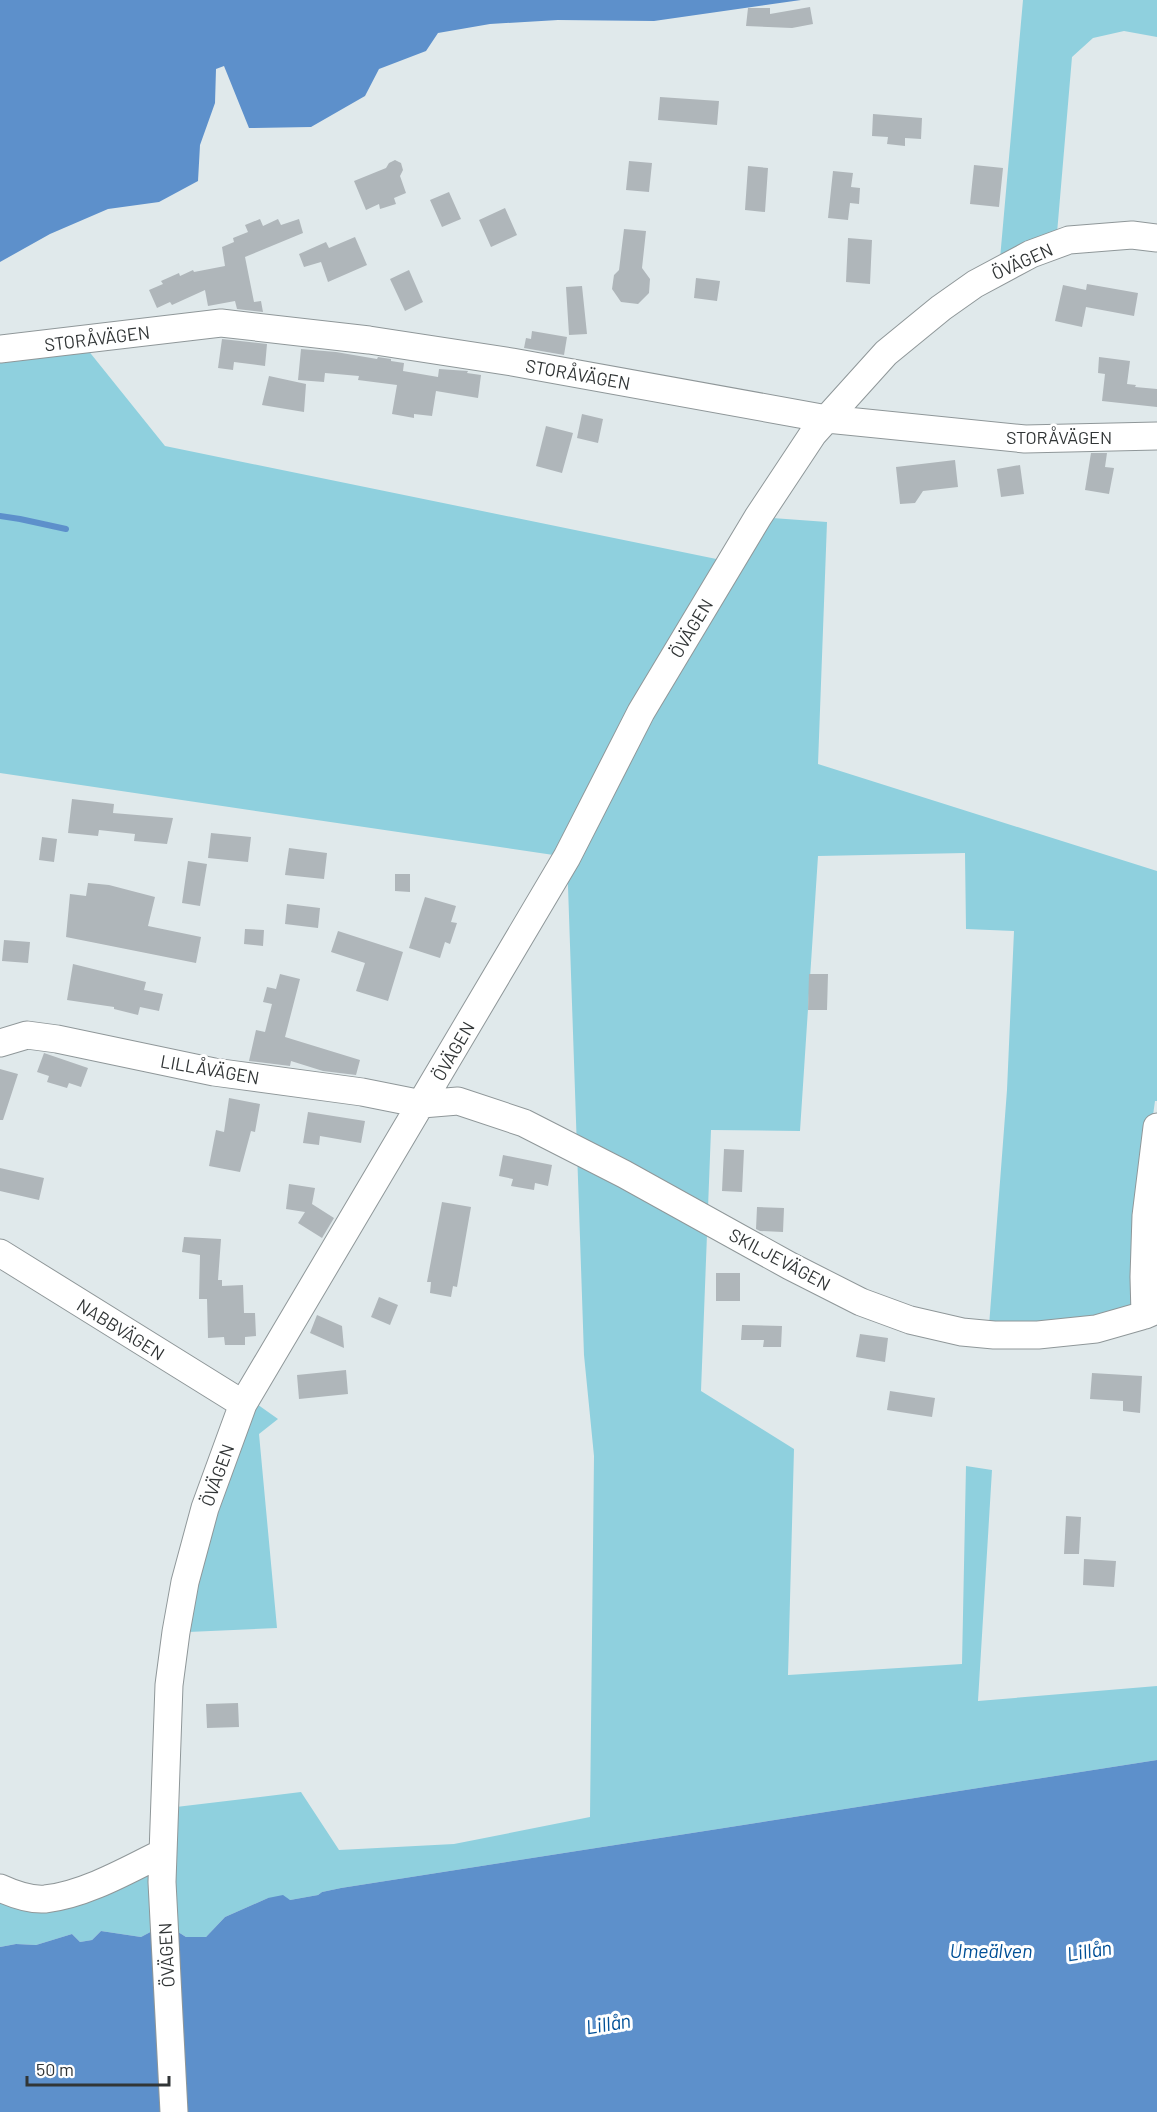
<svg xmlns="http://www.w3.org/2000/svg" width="1157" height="2112" font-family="Barlow,sans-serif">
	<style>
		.green { fill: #8fd0de }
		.water { fill: #5d90cb }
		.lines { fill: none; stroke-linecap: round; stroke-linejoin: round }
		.stream { stroke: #5d90cb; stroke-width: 6 }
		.building { fill: #afb6ba }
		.minor-casing { stroke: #8f9799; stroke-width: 29 }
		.minor { stroke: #fff; stroke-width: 27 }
		.labels { text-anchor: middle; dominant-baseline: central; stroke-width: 6; stroke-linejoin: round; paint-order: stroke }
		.street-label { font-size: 18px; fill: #313536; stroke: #fff }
		.water-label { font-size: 20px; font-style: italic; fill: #005097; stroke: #fff }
	</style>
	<rect width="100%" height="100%" fill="#e0e9eb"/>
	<path class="green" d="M1023,0H1157V37L1124,31L1093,38L1072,57L1056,245L999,270Z
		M75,334L165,446L731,562L758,517L827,522L818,764L1157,871V1101H1155L1139,1216L1134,1309L1095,1319L989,1326L1007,1090L1014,931L966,929L965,853L818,856L800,1131L711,1130L701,1391L794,1449L788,1675L962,1664L966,1466L992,1470L978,1701L1157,1686V1760L341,1888L322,1892L318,1895L290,1900L268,1898L225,1917L206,1937H186L175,1930L176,1807L301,1792L339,1850L454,1844L590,1817L594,1456L584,1355L567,857L0,773V340Z
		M254,1402L278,1419L259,1434L277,1628L188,1632L196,1584L216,1508Z
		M162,1853L156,1929L141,1937L101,1931L92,1940L80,1942L72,1934L36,1945L16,1944L0,1947V1888L44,1899Z"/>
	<path class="water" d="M0,0H801L654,21L558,20L490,24L438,33L426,51L379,69L365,96L311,127L249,128L224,66L216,69L215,103L200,145L198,181L159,202L108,209L50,234L0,262Z
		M1157,1760V2112H0V1947L16,1944L36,1945L72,1934L80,1942L92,1940L101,1931L141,1937L156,1929L175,1930L186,1937H206L225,1917L268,1898L283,1895L290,1900L318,1895L322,1892L341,1888Z"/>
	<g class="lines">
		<path class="stream" d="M0,516L20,519L66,529"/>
	</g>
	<path class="building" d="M810,7L813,24L792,28L746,26L748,8H770V14Z
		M660,97L719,101L717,125L658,120Z
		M873,114L922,118L921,139L905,138V146L887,144L888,137L872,136Z
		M395,160L401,163L403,170L400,176L406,193L394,198L396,204L380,209L379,204L366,210L354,181L386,168L389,163Z
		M629,161L652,163L649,192L626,190Z
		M974,165L1003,168L999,207L970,204Z
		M748,166L768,168L765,212L745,210Z
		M833,171L853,173L851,187L860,188L859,204L850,203L848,220L828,218Z
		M449,192L461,219L442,227L430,200Z
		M505,208L517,235L491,247L479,220Z
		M260,219L263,226L278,219L281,225L299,219L303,233L245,257L254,302L261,301L263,312L237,309L235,301L208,306L205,290L172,305L170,302L157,308L149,290L163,284L161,281L179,273L180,276L193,270L194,272L225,266L222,247L234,242L233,238L248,232L245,225Z
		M624,229L646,231L642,268L650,279L649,293L638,304L621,302L612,289L614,275L619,270Z
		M355,237L367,265L328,282L321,262L304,267L299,254L326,242L329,248Z
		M848,238L872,240L870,284L846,282Z
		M409,270L423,302L405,311L390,279Z
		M696,278L720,281L717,301L694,298Z
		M1087,284L1138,293L1134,316L1086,307L1082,327L1055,321L1063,285L1086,290Z
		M582,286L587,334L569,335L566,287Z
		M532,331L567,337L564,355L524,348L526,338L531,339Z
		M222,339L267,344L265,366L234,362L233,370L218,368Z
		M301,349L336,352L377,359L378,357L391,359V361L404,363L403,371L438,377L439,369L468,371L467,373L481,375L478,398L436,391L432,416L414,414V418L392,414L397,385L358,380L359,376L325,373L324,382L298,380Z
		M1099,357L1130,361L1127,384L1136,385L1135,387L1157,389V407L1102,401L1105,374L1098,373Z
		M269,376L306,384L304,412L262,405Z
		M582,414L603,419L598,443L577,438Z
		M546,426L573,433L562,473L536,466Z
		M1091,453H1107L1105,467L1114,468L1109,494L1085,490Z
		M955,460L958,487L923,491L915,503L900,504L896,467Z
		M1020,465L1024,494L1001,497L997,469Z
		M72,799L114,804L113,813L173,818L167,844L134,841L135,834L99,830L98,836L68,833Z
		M211,833L251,837L248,862L208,858Z
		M42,837L57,839L54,862L39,860Z
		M289,848L327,853L324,879L285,875Z
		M188,861L207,864L200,906L182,903Z
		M395,874H410V892L395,891Z
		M88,883L109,885L155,897L148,926L201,937L196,963L66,937L70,894L86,896Z
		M425,897L456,906L451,922L457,923L450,944L445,942L440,958L409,948Z
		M287,904L320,908L318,928L285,924Z
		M245,929L264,930L263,946L244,944Z
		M338,931L403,952L388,1001L356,991L365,963L331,952Z
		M4,940L30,942L28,963L2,961Z
		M73,964L146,982L144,990L163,994L159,1011L140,1007L138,1015L114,1009V1007L67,1000Z
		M280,974L300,979L285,1037L360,1060L356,1075L323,1071L291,1061L290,1066L249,1061L256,1030L265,1032L272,1004L263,1002L267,987L276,989Z
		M809,974H828L827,1010H808Z
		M44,1053L88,1068L81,1087L69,1083L67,1088L47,1082L49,1076L37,1072Z
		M0,1069L18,1074L3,1120H0Z
		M229,1098L260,1104L255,1132L251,1131L240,1172L209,1166L216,1130L224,1132Z
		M308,1112L365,1121L361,1143L320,1136L319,1145L303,1143Z
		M724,1149L744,1150L742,1192L722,1191Z
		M503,1155L552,1165L548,1186L535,1183L534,1190L511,1186L513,1179L499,1176Z
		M0,1168L44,1178L39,1200L0,1191Z
		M289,1184L315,1188L312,1204L334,1218L322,1238L298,1223L305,1212L286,1209Z
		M442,1202L471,1207L457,1287L453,1286L451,1297L430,1293L431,1282H427Z
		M757,1207L784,1208L783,1232L760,1231L756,1229Z
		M184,1237L221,1239L218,1280H222V1286L243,1285L244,1313H255L256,1336L245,1337V1345H225L224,1337L208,1338L207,1299H199L200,1255L182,1252Z
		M716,1273H740V1301H716Z
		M379,1297L398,1305L390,1325L371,1317Z
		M317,1315L342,1326L344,1348L310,1333Z
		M742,1325L782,1326L781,1347H763L764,1340H741Z
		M860,1334L888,1338L885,1362L856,1357Z
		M346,1370L348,1394L299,1399L297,1375Z
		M1092,1373L1142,1376L1140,1413L1123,1411V1401L1090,1399Z
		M890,1391L935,1398L932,1417L887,1410Z
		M1066,1516L1081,1517L1079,1554H1064Z
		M1084,1559L1116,1561L1114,1587L1083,1585Z
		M238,1703L239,1727L207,1728L206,1704Z"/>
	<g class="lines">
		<defs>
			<path id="minor" d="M0,349L221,323L369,340L512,362L827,419L1025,439L1157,436
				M0,1043L27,1035L57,1039L214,1072L362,1092L422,1104L458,1101L524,1123L624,1174L790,1266L861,1302L910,1320L962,1332L994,1335H1038L1096,1329L1145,1315L1157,1310
				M0,1253L243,1404
				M1145,1315L1144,1277L1146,1216L1157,1127
				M0,1888C13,1894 31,1900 45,1899C84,1895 128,1870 162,1853
				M174,2112L162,1882L169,1685L176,1632L185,1582L205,1508L243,1404L567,857L641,712L758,517L813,434L886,353L941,308L975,284L1031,254L1069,240L1132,235L1157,238"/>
		</defs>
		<use href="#minor" class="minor-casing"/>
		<use href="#minor" class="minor"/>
	</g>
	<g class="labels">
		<g class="street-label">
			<text transform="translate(1022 261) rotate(-24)">ÖVÄGEN</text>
			<text transform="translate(97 338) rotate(-7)">STORÅVÄGEN</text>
			<text transform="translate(578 374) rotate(10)">STORÅVÄGEN</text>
			<text x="1059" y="437">STORÅVÄGEN</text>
			<text transform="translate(691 628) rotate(-59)">ÖVÄGEN</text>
			<text transform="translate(453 1051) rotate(-60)">ÖVÄGEN</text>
			<text transform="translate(210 1069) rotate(10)">LILLÅVÄGEN</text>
			<text transform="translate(780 1259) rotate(28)">SKILJEVÄGEN</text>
			<text transform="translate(121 1329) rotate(32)">NABBVÄGEN</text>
			<text transform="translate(217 1475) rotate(-70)">ÖVÄGEN</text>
			<text transform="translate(166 1955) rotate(-93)">ÖVÄGEN</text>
		</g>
		<g class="water-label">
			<text x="991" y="1950">Umeälven</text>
			<text transform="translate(1089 1950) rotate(-9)">Lillån</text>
			<text transform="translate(608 2023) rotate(-9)">Lillån</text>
		</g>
	</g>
	<path d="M27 2076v9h142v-9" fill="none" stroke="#313536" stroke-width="3"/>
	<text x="36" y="2076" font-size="18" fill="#313536" stroke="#ffffff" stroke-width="4.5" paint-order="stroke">50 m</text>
</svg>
